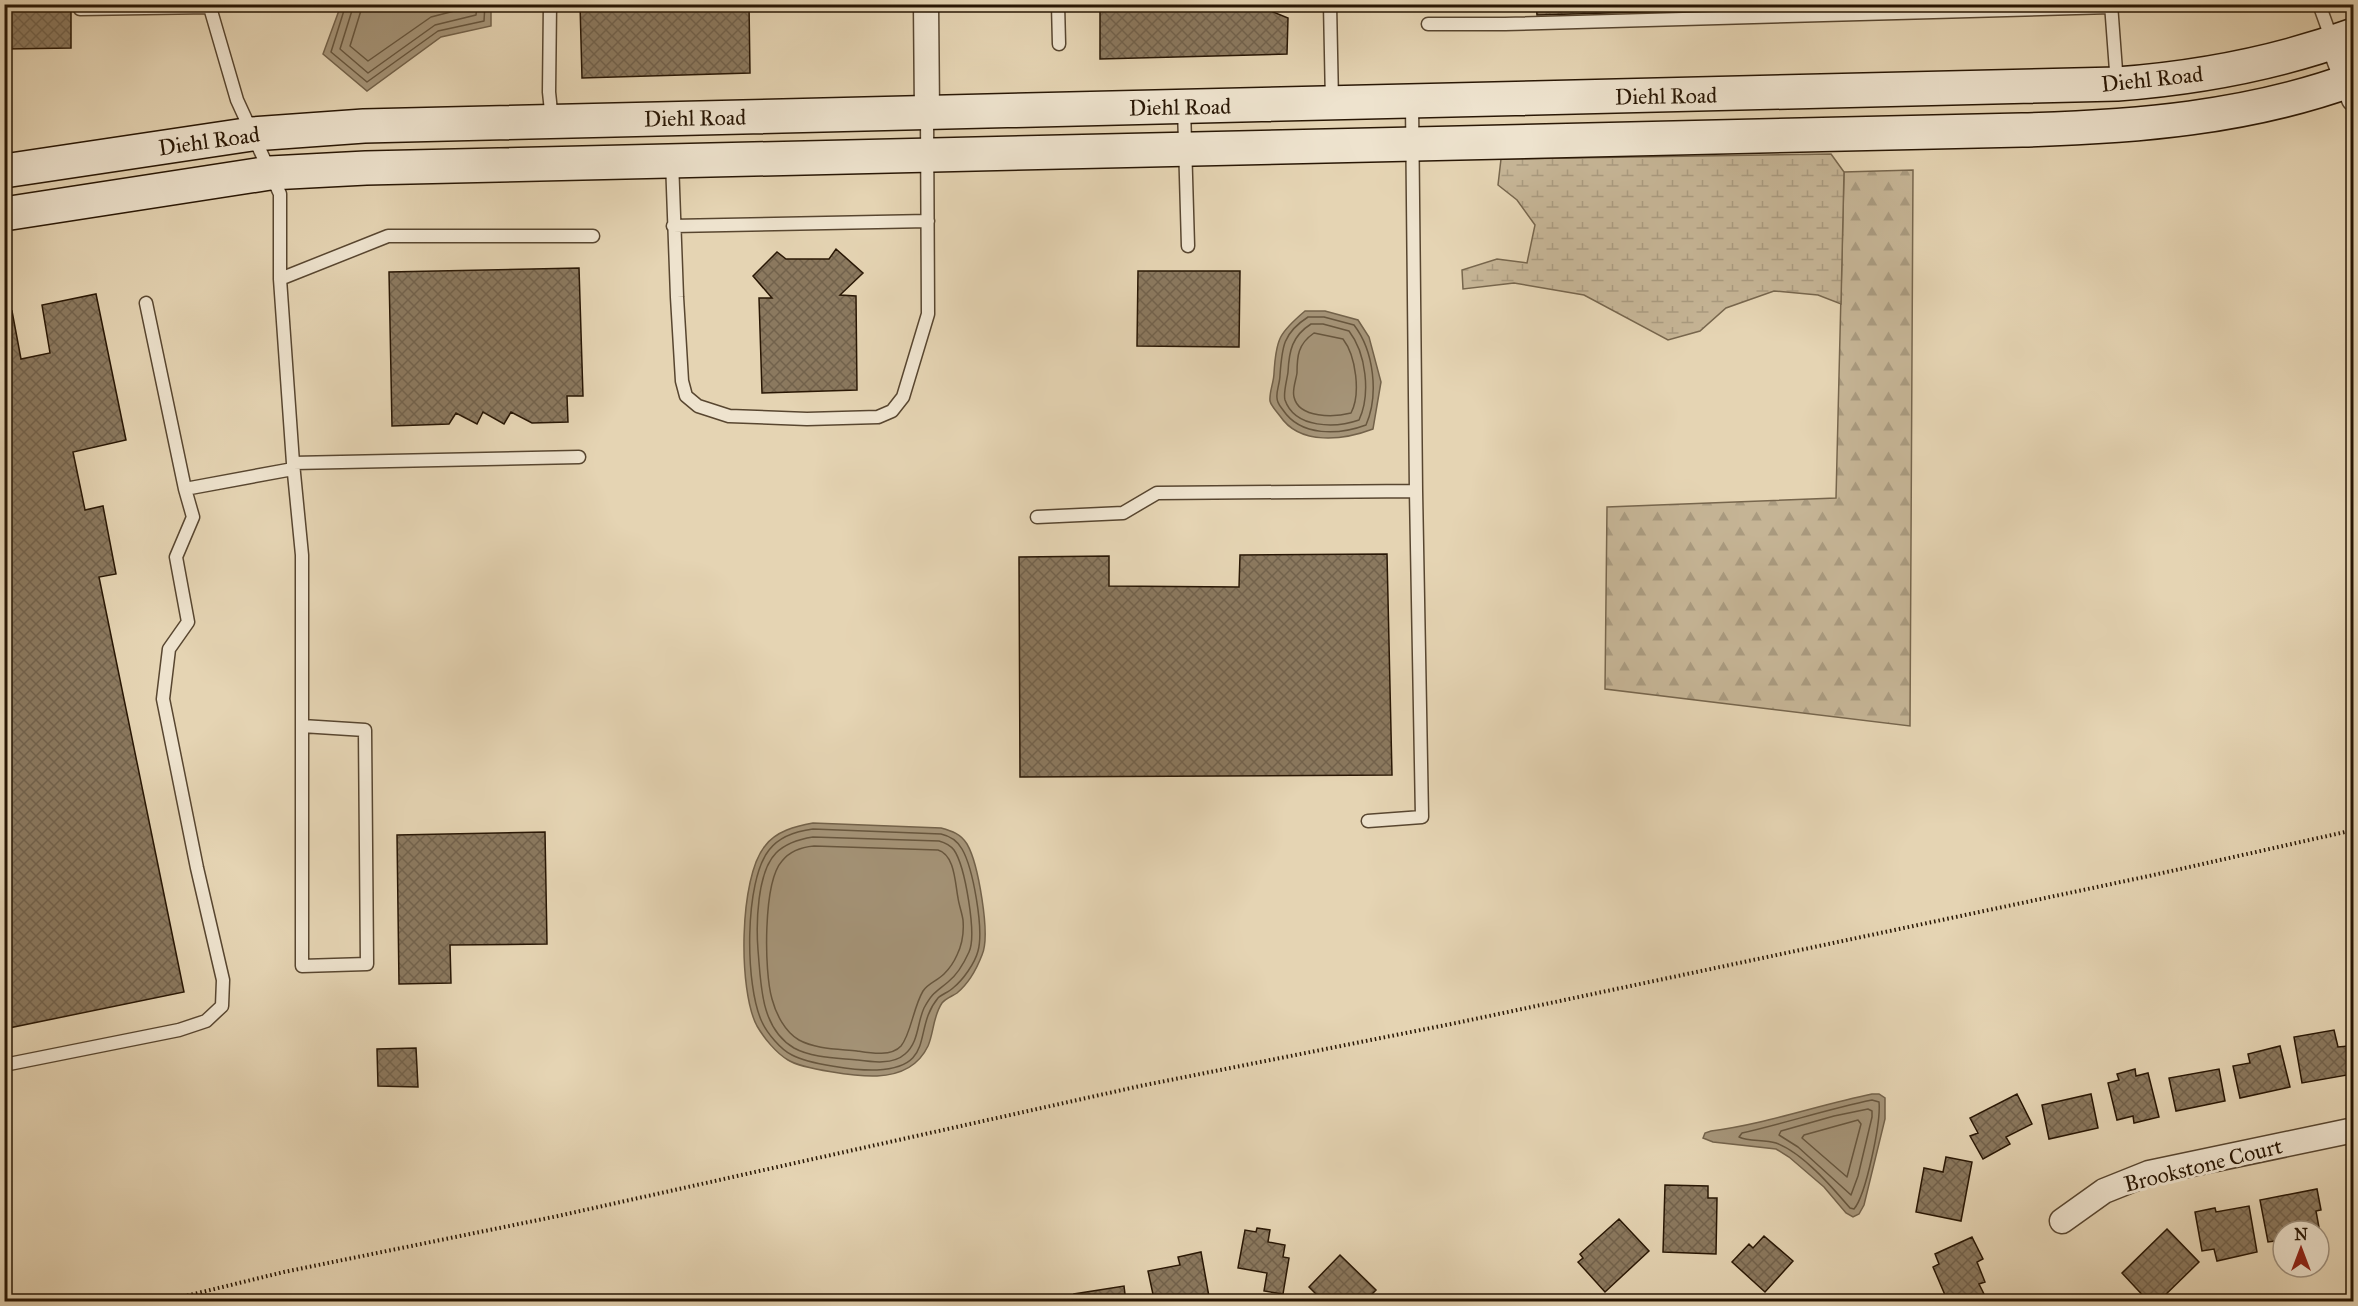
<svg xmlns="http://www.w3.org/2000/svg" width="2358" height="1306" font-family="'IM FELL Great Primer',serif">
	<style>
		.forest { fill: url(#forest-firs); stroke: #77664d; stroke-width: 1.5 }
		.wetland { fill: url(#wetland-marsh); stroke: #77664d; stroke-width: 1.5 }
		.water { fill: #a59478; stroke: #73624a; stroke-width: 1.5 }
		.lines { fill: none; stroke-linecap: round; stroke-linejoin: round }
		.shore { stroke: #67563e; stroke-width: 1.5 }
		.building { fill: url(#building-cross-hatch); stroke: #291705; stroke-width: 1.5 }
		.lane-casing { stroke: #584630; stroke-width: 15 }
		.street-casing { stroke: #584630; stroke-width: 27 }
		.secondary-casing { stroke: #291705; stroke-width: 36 }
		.path { stroke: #291705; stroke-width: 4; stroke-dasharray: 1.5 3; stroke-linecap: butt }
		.lane { stroke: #eee3ce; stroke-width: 12 }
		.street { stroke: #eee3ce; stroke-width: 24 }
		.secondary { stroke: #eee3ce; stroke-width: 33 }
		.labels { text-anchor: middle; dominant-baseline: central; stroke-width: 6; stroke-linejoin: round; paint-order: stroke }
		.street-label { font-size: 22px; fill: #291705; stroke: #eee3ce }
	</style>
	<defs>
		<pattern id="forest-firs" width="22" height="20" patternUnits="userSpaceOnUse" patternTransform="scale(1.5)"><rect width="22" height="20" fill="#c5b495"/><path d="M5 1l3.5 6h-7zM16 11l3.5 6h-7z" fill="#a99a7f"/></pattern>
		<pattern id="wetland-marsh" width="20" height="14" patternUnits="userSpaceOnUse" patternTransform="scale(1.5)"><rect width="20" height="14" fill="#c5b495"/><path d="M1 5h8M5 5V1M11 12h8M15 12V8" fill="none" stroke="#a99a7f"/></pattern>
		<pattern id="building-cross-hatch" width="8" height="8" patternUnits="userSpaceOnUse" patternTransform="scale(1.5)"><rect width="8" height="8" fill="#8b795f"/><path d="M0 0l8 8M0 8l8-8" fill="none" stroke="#72624c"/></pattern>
	</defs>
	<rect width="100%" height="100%" fill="#e5d4b3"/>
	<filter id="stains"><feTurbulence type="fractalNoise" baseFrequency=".00333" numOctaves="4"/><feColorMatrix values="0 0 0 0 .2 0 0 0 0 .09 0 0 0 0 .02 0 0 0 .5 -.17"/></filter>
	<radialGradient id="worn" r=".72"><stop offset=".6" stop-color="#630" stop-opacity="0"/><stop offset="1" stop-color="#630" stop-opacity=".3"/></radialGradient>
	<path class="forest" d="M1913,170L1910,726L1605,689L1607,507L1836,498L1844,172Z"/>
	<path class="wetland" d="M1831,154L1844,172L1841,304L1818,295L1774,291L1726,308L1700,331L1668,340L1584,295L1514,283L1463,289L1462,270L1497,259L1527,263L1535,225L1517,200L1498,185L1501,159Z"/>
	<path class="water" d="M341,5H491V26L441,37L367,91L323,54Z
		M1305,311H1325L1358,320L1369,337L1381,382L1373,429C1344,440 1300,446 1280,416C1277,412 1271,406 1270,401C1269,392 1274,382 1274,373C1276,339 1279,333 1305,311Z
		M813,823L941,828C952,831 961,834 967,844C978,863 991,935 982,955C977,968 968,984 957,993C953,996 946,998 942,1003C933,1016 934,1032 928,1046C918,1067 899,1075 877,1076C859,1077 802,1069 788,1060C776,1053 764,1038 757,1026C738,991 739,877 765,846C776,831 796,826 813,823Z
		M1872,1094H1879L1885,1098V1119L1864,1205L1859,1214L1853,1217L1846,1213L1824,1187L1789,1157L1776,1149L1713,1142L1703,1138L1705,1133L1711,1131C1766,1124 1818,1105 1872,1094Z"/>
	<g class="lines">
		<path class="shore" d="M346,4L331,52L367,82L438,31L484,21L485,4
			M354,4L340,49L368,73L435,25L476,15L477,4
			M363,4L350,46L368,61L431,17L466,8L468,4
			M1308,317H1324L1354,325C1374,351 1379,395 1366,425C1339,435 1301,437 1283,410C1280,406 1277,403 1277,398C1276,391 1280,383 1280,375C1282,347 1283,333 1308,317Z
			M1311,324H1323L1349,331C1366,353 1371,394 1359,420C1336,428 1295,429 1285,400C1283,393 1287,380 1288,372C1289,351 1292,336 1311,324Z
			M1314,333L1343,339C1356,356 1361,394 1351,413C1335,417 1299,419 1294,397C1292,390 1296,380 1297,373C1297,356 1298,344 1314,333Z
			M813,829L941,834C950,836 957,840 962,849C973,868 984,929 978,951C975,963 963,980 953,988C949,992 942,994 938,998C912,1029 937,1067 877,1070C858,1071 808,1064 792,1055C781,1050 767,1033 762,1022C745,987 744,881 769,850C779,837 797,831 813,829Z
			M813,837L939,841C946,843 950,845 954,850C965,866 977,935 969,952C964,963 957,975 948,982C935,993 933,992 924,1008C917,1023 919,1042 905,1054C893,1065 872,1062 857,1060C838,1058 812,1058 794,1048C760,1028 761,983 758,950C756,924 757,872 776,853C786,843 800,839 813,837Z
			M814,846L938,850C955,855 955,883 958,898C959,905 962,913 963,920C964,932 962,945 957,955C954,962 949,969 944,974C937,981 928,983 923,991C913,1008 911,1034 901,1046C891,1057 870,1053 857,1051C839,1049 815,1049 799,1040C785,1032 776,1014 772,999C764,972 763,882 782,861C790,851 802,847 814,846Z
			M1872,1100L1879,1102C1881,1122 1866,1195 1854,1209L1850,1208C1832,1187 1803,1153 1776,1143C1764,1139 1749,1142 1739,1137L1742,1133C1786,1123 1828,1109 1872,1100Z
			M1868,1109L1872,1111V1117L1858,1176L1851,1195L1798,1147L1779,1135L1781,1131L1834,1116Z
			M1858,1120L1861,1124L1847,1177L1802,1138L1804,1135Z"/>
	</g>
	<path class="building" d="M4,4H71V48L4,49Z
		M580,4H749L750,73L582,78Z
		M1100,4H1278L1273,12L1288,18L1287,54L1100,59Z
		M1536,4H1928L1537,15Z
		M836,249L863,273L840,295L856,296L857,390L762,393L759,298H772L753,276L777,252L786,259H829Z
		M579,268L583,396H567L568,422L532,423L511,412L504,424L483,412L477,424L456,413L449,424L392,426L389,272Z
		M1138,271H1240L1239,347L1137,346Z
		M96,294L126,440L73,452L85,510L103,506L116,574L99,577L184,992L4,1029V313L12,311L21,359L50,353L42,305Z
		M1387,554L1392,775L1020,777L1019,557L1109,556V586L1239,587L1240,555Z
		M545,832L547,944L450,945L451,983L399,984L397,835Z
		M2334,1030L2338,1047L2348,1046L2353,1074L2302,1083L2294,1037Z
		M2280,1046L2290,1087L2240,1098L2233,1066L2250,1063L2248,1054Z
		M416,1048L418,1087L378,1086L377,1049Z
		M2135,1069L2136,1076L2148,1073L2159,1117L2134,1123L2133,1116L2117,1120L2108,1083L2119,1080L2117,1074Z
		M2219,1069L2225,1101L2176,1111L2169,1078Z
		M2017,1094L2032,1124L2006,1137L2010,1144L1983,1159L1970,1136L1978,1133L1970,1118Z
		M2091,1094L2098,1128L2049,1139L2042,1105Z
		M1946,1157L1972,1162L1961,1221L1916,1212L1924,1168L1943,1172Z
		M1665,1185L1708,1186V1198H1717L1716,1254L1663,1252Z
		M2317,1189L2321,1210L2316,1211L2320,1233L2319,1231H2283V1240L2268,1242L2260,1200Z
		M2249,1206L2257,1252L2217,1261L2214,1249L2202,1251L2195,1212L2215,1208L2216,1212Z
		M1619,1219L1649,1251L1605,1292L1578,1262L1583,1258L1580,1254Z
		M1257,1228L1270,1230L1268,1242L1285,1245L1283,1257L1289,1258L1283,1294L1264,1291L1267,1273L1238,1268L1245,1230L1256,1232Z
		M2167,1229L2199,1262L2158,1302H2149L2122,1273Z
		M1764,1236L1793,1261L1765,1292L1732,1262L1749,1244L1753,1248Z
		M1972,1237L1983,1259L1977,1262L1985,1282L1979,1284L1986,1298L1978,1302H1948L1933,1267L1939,1264L1935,1254Z
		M1201,1252L1210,1302H1166L1165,1296L1154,1299L1148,1271L1180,1265L1178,1257Z
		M1340,1255L1376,1290L1364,1302H1324L1309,1287Z
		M1124,1286L1126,1302H1075L1074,1294Z
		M1998,1296L2018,1302H1997Z
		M1578,1297L1599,1302H1577Z
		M1824,1299V1302H1780V1301Z"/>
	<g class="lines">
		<defs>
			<path id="lane" d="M209,4L237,100L280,194V279L293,463L579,457
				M550,4L549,92L552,121
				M1058,4L1059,44
				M1330,4L1332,102
				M2111,4L2117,84
				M2319,4L2332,40
				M80,9L210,7
				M1428,24H1505L2111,7
				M1184,108L1188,246
				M672,161L677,297L682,381L686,396L698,406L729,416L807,419L878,417L892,411L903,397L928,314L927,113
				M673,226L928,221
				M280,279L388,236H593
				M293,463L302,555V966L367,964L365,730L302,726
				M185,489L293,469
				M1037,517L1123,513L1157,493L1416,491
				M1368,821L1422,817L1416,491L1412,103
				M4,1065L179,1030L206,1021L222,1006L223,980L197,868L163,699L169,649L188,622L176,557L193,517L185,489L146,303"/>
			<path id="street" d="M926,4L927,113
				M2333,43L2354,99
				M2062,1221L2104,1191L2149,1173L2354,1130"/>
			<path id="secondary" d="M4,171L252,134L364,126L2117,84C2198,78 2278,63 2354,35
				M4,214L270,173L366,168L2022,130C2134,127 2248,118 2354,79"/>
		</defs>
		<use href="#lane" class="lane-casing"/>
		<use href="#street" class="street-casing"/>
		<use href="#secondary" class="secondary-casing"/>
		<path class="path" d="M161,1302L284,1272L558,1216L1140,1086L1456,1023L2149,876L2354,830"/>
		<use href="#lane" class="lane"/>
		<use href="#street" class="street"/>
		<use href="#secondary" class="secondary"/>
	</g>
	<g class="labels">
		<g class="street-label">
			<text transform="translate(2152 79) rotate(-6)">Diehl Road</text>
			<text transform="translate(1666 96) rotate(-1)">Diehl Road</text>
			<text transform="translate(1180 107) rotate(-1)">Diehl Road</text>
			<text transform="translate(695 118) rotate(-1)">Diehl Road</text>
			<text transform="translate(209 141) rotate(-8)">Diehl Road</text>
			<text transform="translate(2203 1165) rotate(-14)">Brookstone Court</text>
		</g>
	</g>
	<rect width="2358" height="1306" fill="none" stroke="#e5d4b3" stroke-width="24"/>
	<rect x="6" y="6" width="2346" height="1294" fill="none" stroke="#291705" stroke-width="3"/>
	<rect x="12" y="12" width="2334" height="1282" fill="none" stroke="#291705" stroke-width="1.5"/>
	<g transform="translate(2301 1249)"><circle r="28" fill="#eee3ce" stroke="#9f917e" stroke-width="1.5"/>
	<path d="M0-4.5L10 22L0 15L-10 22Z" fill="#8f2418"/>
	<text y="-9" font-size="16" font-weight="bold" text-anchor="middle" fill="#291705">N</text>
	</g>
	<rect width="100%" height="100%" filter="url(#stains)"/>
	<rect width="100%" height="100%" fill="url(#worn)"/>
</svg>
